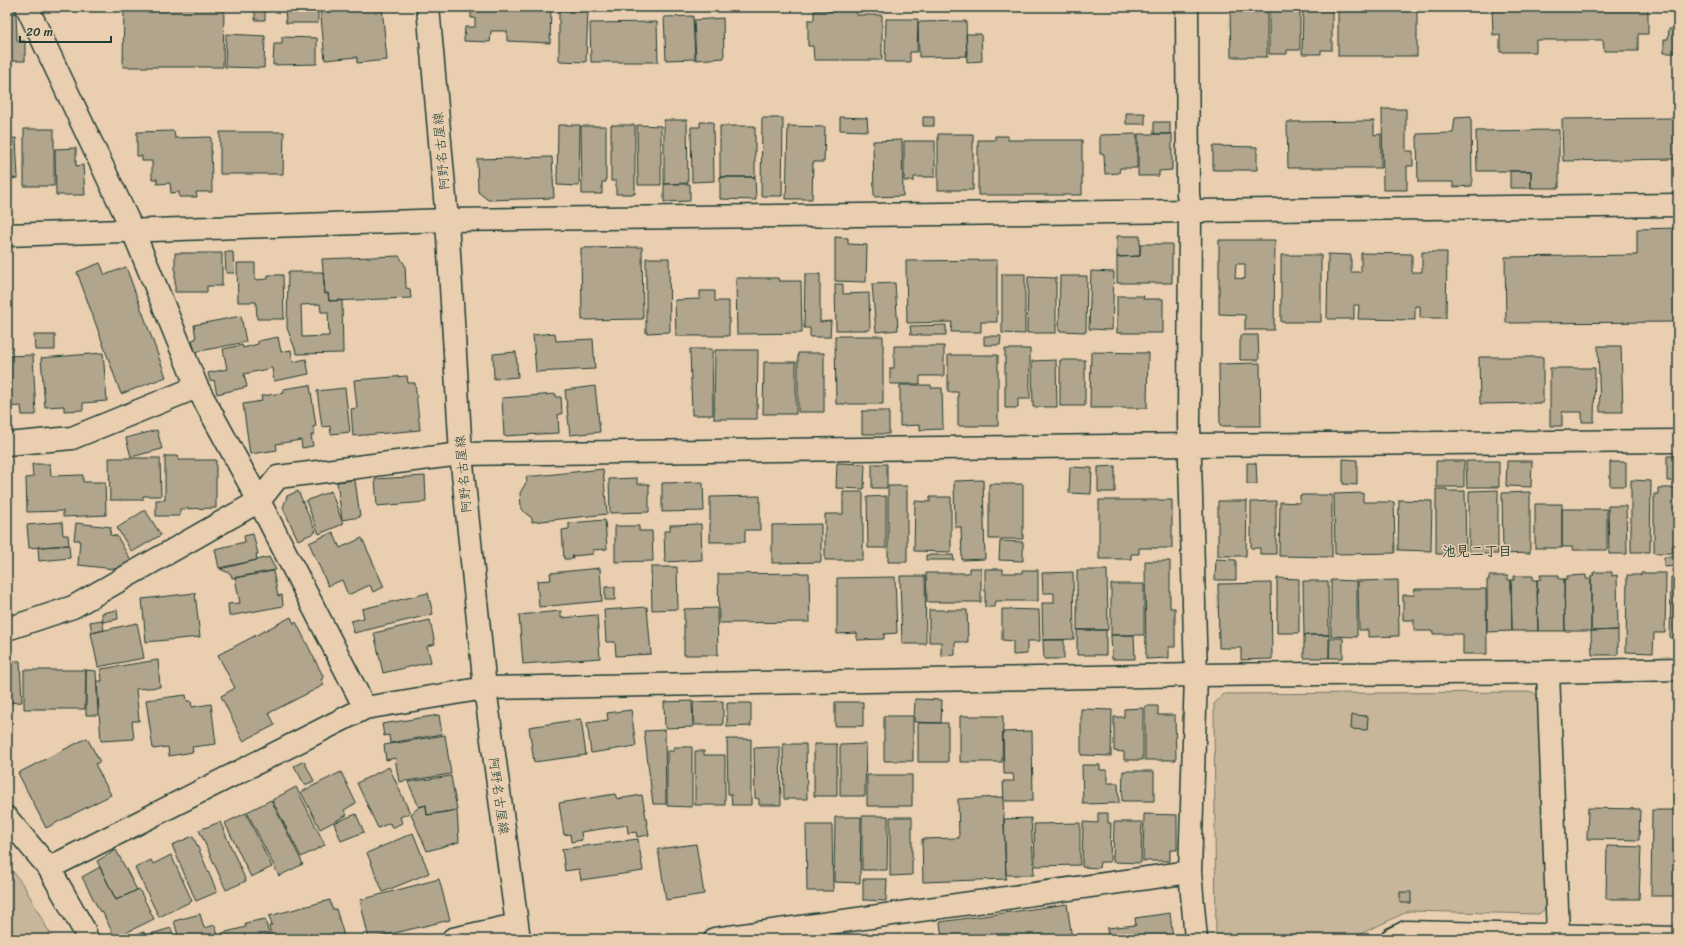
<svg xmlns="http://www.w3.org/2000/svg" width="1685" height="946" font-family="Sriracha,'Klee One',sans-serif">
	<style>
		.green { fill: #c8b69b; stroke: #747a68 }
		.building { fill: #b2a58d; stroke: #1f3d34; fill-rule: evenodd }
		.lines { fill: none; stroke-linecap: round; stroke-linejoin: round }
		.street-casing { stroke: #1f3d34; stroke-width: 25 }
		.secondary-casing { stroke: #1f3d34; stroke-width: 25 }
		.street { stroke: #e9ceb0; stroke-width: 22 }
		.secondary { stroke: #e9ceb0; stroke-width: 22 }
		.labels { text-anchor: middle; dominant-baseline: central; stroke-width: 3; stroke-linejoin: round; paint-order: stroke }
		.street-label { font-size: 13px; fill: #1f3d34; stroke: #e9ceb0 }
		.neighbourhood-label { font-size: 14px; font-weight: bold; fill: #1f3d34; stroke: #e9ceb0 }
	</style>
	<rect width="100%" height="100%" fill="#e9ceb0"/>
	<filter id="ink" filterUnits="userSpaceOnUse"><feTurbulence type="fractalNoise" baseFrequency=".025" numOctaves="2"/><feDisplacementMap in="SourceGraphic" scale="8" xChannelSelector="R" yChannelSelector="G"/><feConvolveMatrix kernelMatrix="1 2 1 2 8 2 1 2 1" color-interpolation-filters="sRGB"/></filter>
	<g filter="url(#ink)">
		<path class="green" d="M1533,692L1542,700L1546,908L1539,914L1409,911L1350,939H1216L1214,704L1224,694Z
			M7,864L24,886L53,939H7Z"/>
		<path class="building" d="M7,7H13V13L16,14L17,41H25V61H7Z
			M124,7H224L223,67H123Z
			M250,7H265V20H255V11H250Z
			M285,7H318V23H286Z
			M320,7H382L387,60L357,63V57L325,60Z
			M471,7L551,8L550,43L507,41V31H491L490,42L464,41L465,27H475V18H471Z
			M1230,7H1267V57H1231Z
			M1269,7H1300V50H1287V54H1269Z
			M1303,7H1332V50H1321V54H1302Z
			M1338,7H1417V56H1338Z
			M1492,7H1648V34H1638V51H1604L1603,40H1536V52H1500V34L1493,35Z
			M588,10L586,62L559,61V11Z
			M857,10V15H882V60H814L813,46H808V20H814V11Z
			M693,16L695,59L666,60L664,17Z
			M723,18L724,58L696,60L694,20Z
			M886,19H918L917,52H910V62H885Z
			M966,21L967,56L919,57L918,22Z
			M657,22L658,62H591L590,23Z
			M1669,29H1678V53H1664V39H1668Z
			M226,34L265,36L264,68L225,67Z
			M966,34H981L982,61L967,62Z
			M282,37L317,38V64L273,65L274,44H282Z
			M1382,109H1406V151H1413V166H1407V190H1383Z
			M1126,113H1145V124H1126Z
			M840,117L867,118L868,131L840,130Z
			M923,117H934V126H923Z
			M1471,117L1472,186L1453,187V182H1418L1417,134L1453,133L1455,118Z
			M762,118H783L782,196H761Z
			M1678,118V171H1675V159L1563,161L1562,119Z
			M664,120H687L688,183L664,184Z
			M1374,121V135L1381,134V168H1288L1287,122Z
			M700,122H713L714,181L692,182L691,127H700Z
			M1154,122H1170V134H1154Z
			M558,125H580L579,186L557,185Z
			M611,125H635V194H616V181H611Z
			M637,125L661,126V185H638Z
			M581,126H606V182H602V194H582Z
			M720,126H755V177H720Z
			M788,126L825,127L824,162H813L812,199H786Z
			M24,129H54V186H24Z
			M1559,130V188H1531V171H1477L1476,131Z
			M174,131L175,138L211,137L212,192H196L197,197H179V192L171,193L170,183L157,184V179H152V161H142V156H137V132Z
			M220,132H284L283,174H220Z
			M938,134H973V190H938Z
			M1137,134V168H1120L1119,173L1105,174L1104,154H1100V135Z
			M1138,134H1172V170L1159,171V176H1138Z
			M995,136H1008V140H1082V195H978V140H995Z
			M16,138L18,178L7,179V139Z
			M902,140L903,196L874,197L873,141Z
			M904,141H935V177H914V181H904Z
			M1213,146L1257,147V170H1213Z
			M76,148V166L83,165L85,195H56L55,149Z
			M552,157L554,198L488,200L478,192L477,159Z
			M1510,171H1531V188H1510Z
			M720,177H755L756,200L720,199Z
			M664,184H690V201L664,202Z
			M1678,228V322L1506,323L1505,257L1637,255V229Z
			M1117,236H1140V256L1117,257Z
			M835,237L848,238V244L867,245L866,282L835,281Z
			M1219,240H1275L1274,330H1245V315L1219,314ZM1236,264H1245V279L1235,278Z
			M1140,244H1172V283H1117V257L1140,256Z
			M642,247L643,319L582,320L581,248Z
			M225,252H233L234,273H226Z
			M1422,252H1447L1446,318H1420V306H1415V320L1358,319L1359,305H1354V319H1327L1328,254L1351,255V272H1361V253L1412,254V272H1422Z
			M175,253H222V286H207V292H175Z
			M1281,255H1321V322H1281Z
			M399,256L405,265L406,288L410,289L411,298L329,301L328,293L325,294L322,259Z
			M646,258H669L670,332L646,333Z
			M997,260V322H981V332H951L952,322L907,323L906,261Z
			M100,263L105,275L126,267L166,377L121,394L77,272Z
			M237,263H255V280L268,279V275H283L284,319H257L256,302H238Z
			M1091,271L1114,272L1112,330L1089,329Z
			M288,272H323L325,294L328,293L329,301L342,300L343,353L297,354L287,328ZM320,304L321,312H328L329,336L302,337L301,305Z
			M805,274H820V322L831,321L830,337H810V328H804Z
			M1002,274H1025V334L1002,333Z
			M1060,276H1087L1086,332L1059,331Z
			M1028,277L1056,278V333H1027Z
			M736,278H778L779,281H801L802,333L737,334Z
			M895,283L898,330L876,332L872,284Z
			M835,284H843V294L869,293L870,330H836Z
			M700,291H715V301H729V336H676L675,300L700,299Z
			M1117,296H1144L1143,299H1163V333H1117Z
			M241,316L246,342L195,352L192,340L196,339L194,325Z
			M946,325V335H911L910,326Z
			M555,333L556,341L593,339L595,369L536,372L533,335Z
			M34,335H55V350H35Z
			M1240,335H1258L1259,360H1240Z
			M835,336H883V404H836Z
			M984,336H1001L1000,345H984Z
			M278,337L281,352L291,350L293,362L306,359L309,374L274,381L272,368L244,374L247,387L217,394L214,380L210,381L208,373L227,369L223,349L242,345L243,348L258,344V341Z
			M894,346H944V376H920V384H890V368H894Z
			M1598,346H1621L1623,412H1600Z
			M690,349H712L713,415H692Z
			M1005,349H1030V399H1018V408H1005Z
			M715,350H758L757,419H714Z
			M516,352L518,377L494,379L493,354Z
			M1091,352L1148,353L1147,408H1090Z
			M103,353L107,401L83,403V410L64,411V406L45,407L41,358Z
			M798,353H824V412H798Z
			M33,355L36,415H22L21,406L7,407V356Z
			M948,355H998V426H958V392H948Z
			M1479,357H1543V403L1480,404Z
			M1056,360L1057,407H1033L1032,361Z
			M1060,360H1085V406H1060Z
			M764,362H796V414H763Z
			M1260,363L1261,426H1220L1219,364Z
			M1550,368H1595L1594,422H1582V412H1562V426H1550Z
			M407,376L408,383H415L420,430L353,436L351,409L357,408L354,380Z
			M310,385L316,426L313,427L314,435H311L313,446L302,448L301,440L276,444L277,450L250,454L243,404L262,401L261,396L284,393L283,389Z
			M900,385H931V388H942L943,429L920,430V425L900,426Z
			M595,386L600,432L570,435L565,390Z
			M345,388L350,432L331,434L330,426L322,427L317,391Z
			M556,394V397H561L562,414H558L559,433L504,436L502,398Z
			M862,411H889V434H862Z
			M157,430L162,449L131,457L126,438Z
			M165,456H179L178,460H216V508L180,509V516H156V500H165Z
			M1667,456H1678V481H1667Z
			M109,458H160L161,496H143V500H110Z
			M1343,459L1357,460V485L1343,484Z
			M1436,461H1464V487H1436Z
			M1466,461H1499V487H1467Z
			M1507,461H1532L1531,487L1506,486Z
			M1610,462H1626V486H1610Z
			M837,463L865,464L864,489L836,488Z
			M1247,463H1256L1257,484H1247Z
			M32,464H50L51,476L83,475V482H105L106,515L63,517V511L27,512L26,478L33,477Z
			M872,464H887V488H872Z
			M1115,466V492H1098V467Z
			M1070,467L1092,468L1091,494L1069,493Z
			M603,469L607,514L532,522V518L524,512L521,507L520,493L527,481L526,477Z
			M425,476L426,502L377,506L375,479Z
			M637,478V484H649V512L610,513L609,479Z
			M355,480L360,517L342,520L337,482Z
			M983,480L985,559L962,560L961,527H955L954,481Z
			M1631,480L1651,481L1650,552H1631Z
			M703,482L704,511L662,512V483Z
			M989,484H1023V539H989Z
			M888,486H907V562H888Z
			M1658,488H1676V494H1678V546H1672L1673,553H1654V494H1658Z
			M1436,489H1447V491H1465L1466,554H1436Z
			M1498,490V554H1469V491Z
			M298,491L316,532L298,540L283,508L287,496Z
			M331,491L343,524L319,534L306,501Z
			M843,492H863V560H825V514H843Z
			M1530,492V553L1503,554L1502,493Z
			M1363,493V502H1394L1395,553L1335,554L1334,494Z
			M1300,495H1332V557L1279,556L1280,502L1300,503Z
			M760,496V530H745V542H710V497Z
			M886,496V548H868L867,497Z
			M930,497H951V552L914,551L915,501L930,502Z
			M1099,500H1172V548H1139V554H1131V559H1099Z
			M1399,500L1432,501L1431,551L1398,550Z
			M1218,501H1247L1246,556H1218Z
			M1276,501V554H1260V548H1251V502Z
			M1535,504H1562V548H1535Z
			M1608,506H1626L1627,554H1609Z
			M1562,509H1607V550H1573V547H1562Z
			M145,510L161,535L132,552L117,528Z
			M605,520L607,549L593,550V554L572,556L573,559H564L562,530L569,529V523Z
			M62,522L63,535H68L69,545L29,548L27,525Z
			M76,523L111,527L110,535L117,536L131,561L115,569L78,565L80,540H74Z
			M701,524L702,560L665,562L664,531H670V525Z
			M821,524V562L772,563V525Z
			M615,526H639V531H652L653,561L615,562Z
			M333,532L340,548L362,538L384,587L373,592L370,585L348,595L342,580L328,586L309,543Z
			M253,534L258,554H256L257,560L219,568L215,549L245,542L244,536Z
			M1000,541L1023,542V561L999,560Z
			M69,545L70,558L39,561L38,547Z
			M926,555H953L954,560H926Z
			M269,557L276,570L232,578L231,574L220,569Z
			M1664,557H1677L1678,566L1664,567Z
			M1216,559L1236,560V580H1215Z
			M1145,561H1170V608H1175V647H1169V658L1146,659Z
			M651,567H677L678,609L652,610Z
			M600,568L602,601L539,607L537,581L551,580L550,573Z
			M969,568H981V602H927L926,573H969Z
			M985,569H1003V573H1022V570H1038V601H996L995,607H985Z
			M1077,570H1107L1108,630H1077Z
			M273,571L278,596L282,595L283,606L229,616L228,604L240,603L235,578Z
			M1073,572L1074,639L1043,640L1042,603H1054V593H1043L1042,573Z
			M1594,572H1612V576L1617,575L1618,630L1591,631V576H1593Z
			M809,573L810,622L719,623L718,574Z
			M1641,573H1666L1665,633H1654L1653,653L1626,652L1627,575H1641Z
			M1540,575H1559V579H1564L1565,631H1538L1537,580L1541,579Z
			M1586,575V579H1591V631H1565L1564,579H1567V576Z
			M900,576H925L926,644H902Z
			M1489,576H1508V580H1511L1512,631L1487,632V580H1489Z
			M1514,576H1533V580H1537L1538,631H1512L1511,580H1514Z
			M895,577L897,633L884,634V639L857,640V633L837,634V578Z
			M1671,577H1678V639L1670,638Z
			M1277,578L1299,579V633H1277Z
			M1331,580L1357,581V637L1331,636Z
			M1398,580L1399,636L1368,637V630H1359L1358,581Z
			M1303,581H1328L1329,635H1304Z
			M1271,583L1272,659L1241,660V648H1219L1218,584Z
			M1111,584H1144V635H1111Z
			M605,587H615V600H605Z
			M1415,589H1486L1487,654H1463V634H1433V631H1414V620H1403V595H1414Z
			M195,593L200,637L146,642L142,599Z
			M428,593L433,614L354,633L351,621L364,618L362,609Z
			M647,607L651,654L616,656L615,642H606L604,610Z
			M717,608L718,655H684V609Z
			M1002,609L1039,610L1040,641H1027V654L1013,655V641L1002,640Z
			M117,610L118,619L103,622L102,613Z
			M929,610H967L968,642H955V655L941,656V642H929Z
			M561,611V618L597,615L600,658L523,664L519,615Z
			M291,617L294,624L296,622L324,678L321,679L324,685L269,713L275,725L243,741L221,696L235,688L218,655Z
			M102,620L104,630L92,633L90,622Z
			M430,620L435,644L427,646L431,662L383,673L374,633Z
			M137,623L144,658L98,667L91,633Z
			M1077,630H1106V655H1077Z
			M1618,630V655H1592L1591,631Z
			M1111,635H1134L1135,659H1112Z
			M1304,635H1329V658H1304Z
			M1330,638H1343V658H1329Z
			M1043,640H1064V659H1044Z
			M158,660L160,687L136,689L139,721H132L134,739L101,741L97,681H102L101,669Z
			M7,661H20L22,702L7,703Z
			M24,670H86L85,709H24Z
			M86,670L96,671L98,715H86Z
			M186,695L187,701H191L192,707L211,704L216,744L192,747L193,752L169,756L168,747L153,749L146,700Z
			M915,699L942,700L941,723L914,722Z
			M692,701L693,727L665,728L664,702Z
			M723,701V725H694L693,702Z
			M835,702H863V726H835Z
			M727,703H751V726L727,727Z
			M1145,706H1158V715H1175L1176,760H1145Z
			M1143,708V760H1124V752L1114,751V717H1124V709Z
			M1081,709L1112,710L1111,756L1081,755Z
			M631,710L636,746L591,753L587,723L608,720L607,713Z
			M439,715L442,734L390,743L389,735L384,736L382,724Z
			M1352,715L1368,716L1367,730L1351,729Z
			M884,716H913V761H884Z
			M960,716H1003L1002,762H960Z
			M581,719L586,755L534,762L529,727Z
			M918,723H948V762H918Z
			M665,730L666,804H653L644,731Z
			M1032,731L1033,801H1004L1003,781H1014L1013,774H1004L1003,732Z
			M445,735L451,774L399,782L395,758L386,760L384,745Z
			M87,738L100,762L95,764L111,795L46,828L18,773Z
			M727,739H751V805H732L731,794H728Z
			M783,744H806L807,799H784Z
			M814,744H837V796H814Z
			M866,744L865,796H840V745Z
			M674,747H692V807L667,806V751H674Z
			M780,747L781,805H759V799L755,798L754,748Z
			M695,751H704V755H725V805H695Z
			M304,761L314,781L305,785L294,766Z
			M1082,765H1100V770H1107V783H1118L1119,803L1083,804Z
			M389,767L410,813L400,817L402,823L392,828L390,823L378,828L357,783Z
			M1123,771H1154V801H1122Z
			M341,772L356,803L344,810L347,815L320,829L301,792Z
			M867,775H912V806H867Z
			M451,776L457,810L427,815L426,805L419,807L408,782Z
			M296,787L325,845L301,857L272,800Z
			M615,794L617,799L642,795L649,835L637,837L636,832L628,833L627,825L581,832L582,840L571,842L570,834L564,835L559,803Z
			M1003,797L1006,879L923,882L922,839L959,838L958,799Z
			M271,800L303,864L279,876L247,812Z
			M426,805L427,815L457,810L459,842L427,851L411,814L419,807Z
			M1588,808L1640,809L1639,840L1587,839Z
			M1652,810H1677L1676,896H1651Z
			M246,813L272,867L251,877L225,823Z
			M1098,813H1108V823H1111L1110,862H1100L1099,868L1082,867L1083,822L1098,823Z
			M356,814L364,832L341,841L334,823Z
			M1144,814L1177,815V850H1170V861H1143Z
			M862,816H888L887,870H862Z
			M835,817H861L860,883L834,882Z
			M890,817H912V875L890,876Z
			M1031,818L1034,875H1006L1004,819Z
			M220,822L246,881L226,890L199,830Z
			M1114,822H1142L1141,863L1113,862Z
			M1080,823V865L1035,866L1034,824Z
			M806,825H832L833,891H807Z
			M413,833L429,873L383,892L367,853Z
			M193,836L217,892L196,901L172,845Z
			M638,839L643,871L581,880L579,869L565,871L562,849Z
			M696,844L704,894L666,900L658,849Z
			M1607,846L1641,847L1639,899H1606Z
			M116,850L137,890L116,900L97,861Z
			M171,855L192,901L159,917L135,868L151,860L153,864Z
			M100,867L116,900L139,889L154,919L115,938L102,911L100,912L82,877Z
			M439,879L450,920L369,939L360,900Z
			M863,879H887L886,901L863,900Z
			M1400,892H1411V903H1400Z
			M330,900L332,909H336L345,939H272L269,926L272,925L269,916Z
			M1067,904L1072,939H942L940,922Z
			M1170,913L1173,939H1087L1108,936L1107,928L1136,925L1135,918Z
			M200,914L204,928L215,925L219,939H179L174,921Z
			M265,919L270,939H223L222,933L246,927L245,923Z
			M171,928L174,939H149L147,935Z
			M144,932L146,939H120Z"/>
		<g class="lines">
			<defs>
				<path id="street" d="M27,7L133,231L197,387L259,501L365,708
					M1187,7L1188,194L1190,210L1189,425L1196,675L1190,872L1196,939
					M447,220L1678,205
					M7,444L72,438L197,387
					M7,629L73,607L259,501L278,477L461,454L1190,445L1678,441
					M1548,672L1558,935
					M49,868L365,708L485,688L1196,675L1548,672L1678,669
					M453,939L516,925
					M715,939L1190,872
					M1392,939L1406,932L1678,938"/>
				<path id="secondary" d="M428,7L447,220L461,454L485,688L519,939
					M7,235L447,220
					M7,818L49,868L84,930L87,939"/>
			</defs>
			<use href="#street" class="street-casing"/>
			<use href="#secondary" class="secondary-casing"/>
			<use href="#street" class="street"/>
			<use href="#secondary" class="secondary"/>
		</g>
	</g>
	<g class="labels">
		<g class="street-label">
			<text transform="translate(441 151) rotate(-95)">阿野名古屋線</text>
			<text transform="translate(463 474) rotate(-95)">阿野名古屋線</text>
			<text transform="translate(499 796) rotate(82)">阿野名古屋線</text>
		</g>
		<g class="neighbourhood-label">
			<text x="1477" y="551">池見二丁目</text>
		</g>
	</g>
	<rect width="1685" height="946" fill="none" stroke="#e9ceb0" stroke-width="24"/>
	<rect x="12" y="12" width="1661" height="922" fill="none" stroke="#1f3d34" stroke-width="1.5" filter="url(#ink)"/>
	<path d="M20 36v6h91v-6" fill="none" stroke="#1f3d34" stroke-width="2"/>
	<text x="26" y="36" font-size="12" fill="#1f3d34" stroke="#e9ceb0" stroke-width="3" paint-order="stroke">20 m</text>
</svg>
